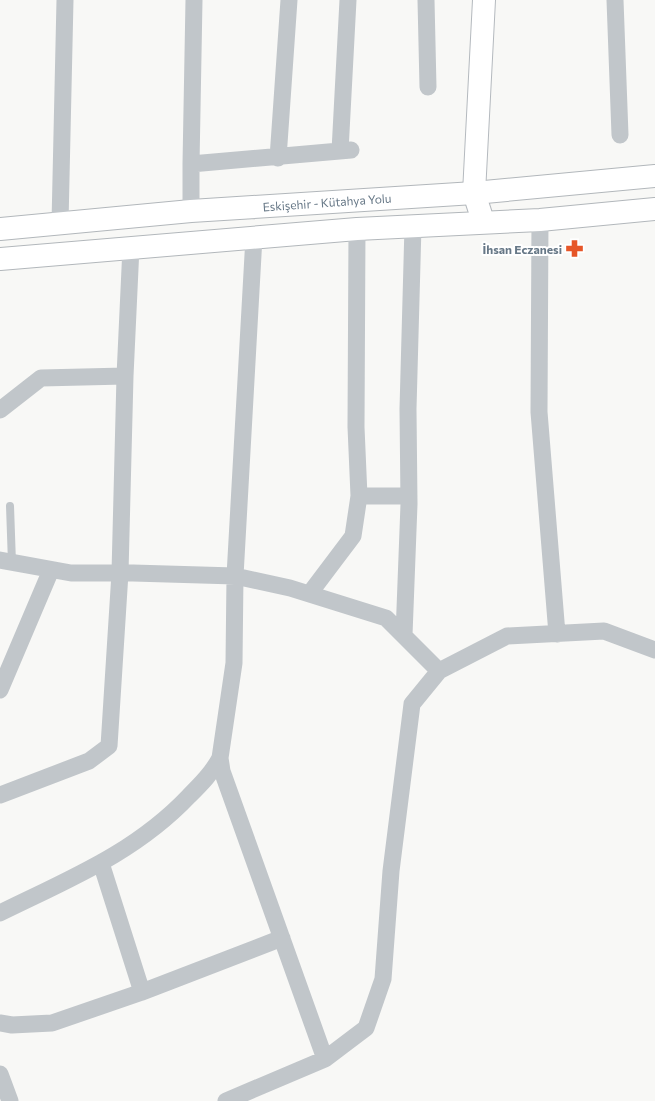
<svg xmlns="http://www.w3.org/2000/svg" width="655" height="1101" font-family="Commissioner,sans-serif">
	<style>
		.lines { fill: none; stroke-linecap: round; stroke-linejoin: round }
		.secondary-casing { stroke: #b4b9be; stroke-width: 24 }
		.highway-casing { stroke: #b2b7bb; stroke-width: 24 }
		.lane { stroke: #c1c6ca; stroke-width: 8 }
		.street { stroke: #c1c6ca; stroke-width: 17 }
		.secondary { stroke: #fff; stroke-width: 22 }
		.highway { stroke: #fff; stroke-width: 22 }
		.labels { text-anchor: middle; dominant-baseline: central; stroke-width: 4; stroke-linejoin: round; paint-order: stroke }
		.street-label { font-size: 12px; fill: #677887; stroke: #fff }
		.poi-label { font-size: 12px; font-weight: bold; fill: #677887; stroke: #fff; text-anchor: end }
	</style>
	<rect width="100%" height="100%" fill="#f8f8f6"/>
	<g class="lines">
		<defs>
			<path id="secondary" d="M483,221L474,193L484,0"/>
			<path id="highway" d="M0,229L191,211L474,193L655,176
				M0,259L357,229L540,220L655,209"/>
		</defs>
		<use href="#secondary" class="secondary-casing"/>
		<use href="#highway" class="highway-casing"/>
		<path class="lane" d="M10,506L12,563"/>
		<path class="street" d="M426,0L428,87
			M615,0L620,135
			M340,151L348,0
			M278,158L289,0
			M191,164L194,0
			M191,211V164L351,150
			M540,220L539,412L557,634
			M60,223L65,0
			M357,229L356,427L359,496H409
			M0,410L41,378L125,376
			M0,560L71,573H133L235,576L290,588L386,618L439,671
			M310,593L353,536L359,496
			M404,635L409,504L408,409L413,226
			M0,690L51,570
			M0,795L89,761L109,746L120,573L125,376L131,247
			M0,913C69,879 135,853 189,796C201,784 212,773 220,758
			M142,992L282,938
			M0,1023L12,1025L52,1023L142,992L101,863
			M325,1059L366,1028L383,979L391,871L412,704L439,671L507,636L604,631L655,650
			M0,1074L10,1101
			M226,1101L325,1059L222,771L220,758L234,663L235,576L254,237"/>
		<use href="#secondary" class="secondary"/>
		<use href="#highway" class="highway"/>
	</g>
	<defs>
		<symbol id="pharmacy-bare" viewBox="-9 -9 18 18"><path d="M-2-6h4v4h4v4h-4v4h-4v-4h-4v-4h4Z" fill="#e65628" stroke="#fff" stroke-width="2.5" paint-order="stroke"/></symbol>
	</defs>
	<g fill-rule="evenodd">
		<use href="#pharmacy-bare" x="562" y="236" width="25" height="25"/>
	</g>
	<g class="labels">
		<g class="street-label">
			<text transform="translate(327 202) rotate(-4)">Eskişehir - Kütahya Yolu</text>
		</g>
		<g class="poi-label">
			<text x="562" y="249">İhsan Eczanesi</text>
		</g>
	</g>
</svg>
